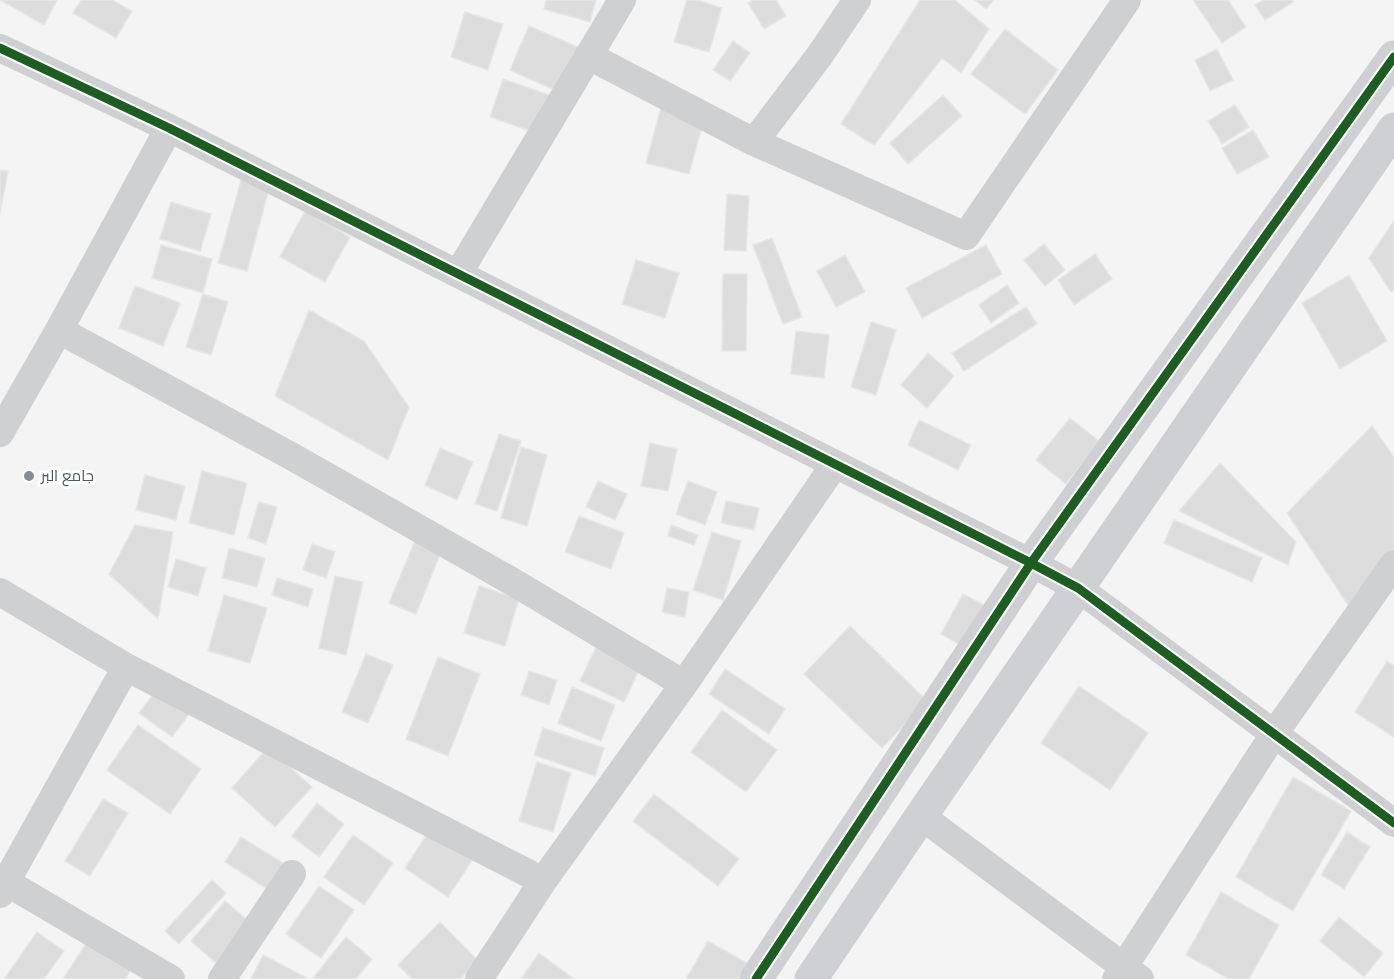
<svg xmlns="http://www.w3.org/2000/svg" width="1394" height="979" font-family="'Fira Sans',Cairo,sans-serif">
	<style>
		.building { fill: #ddddde; stroke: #e5e6e7; stroke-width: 1.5 }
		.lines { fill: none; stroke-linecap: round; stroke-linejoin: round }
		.street { stroke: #ced0d2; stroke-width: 28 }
		.secondary { stroke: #ced0d4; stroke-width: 33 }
		.cycleway-casing { stroke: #fff; stroke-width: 13 }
		.cycleway { stroke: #1b5e20; stroke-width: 9 }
		.poi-dot { fill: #868d94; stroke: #fff; stroke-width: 2 }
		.labels { text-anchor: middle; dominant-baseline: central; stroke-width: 6; stroke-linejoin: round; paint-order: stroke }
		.poi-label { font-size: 15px; fill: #4a5661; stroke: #fff; text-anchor: start }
	</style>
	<rect width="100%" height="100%" fill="#f4f4f4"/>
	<path class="building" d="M0,0H57L44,25Z
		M81,0H112L132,11L116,38L73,13Z
		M546,0H596L590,22L544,9Z
		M687,0H697L722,8L709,52L674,42Z
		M753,0H776L786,16L764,29L748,3Z
		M920,0H955L989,29L961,73L942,58L874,145L841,124Z
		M975,0H994L986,9Z
		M1193,0H1228L1246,27L1222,43Z
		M1263,0H1292L1293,2L1265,20L1255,5Z
		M465,12L503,24L488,70L451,57Z
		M529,26L580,48L561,93L510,70Z
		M1005,29L1058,70L1025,114L971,74Z
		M733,41L750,53L730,81L713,70Z
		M1217,49L1233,80L1210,91L1195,60Z
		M503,79L552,96L539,134L490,117Z
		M943,95L962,116L908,164L890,143Z
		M1235,105L1249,127L1222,144L1208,121Z
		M661,108L704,120L689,174L646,163Z
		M1253,130L1269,157L1237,174L1222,148Z
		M0,170L8,171L0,213Z
		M242,177L270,185L247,271L218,263Z
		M727,194L749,196L746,251L724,250Z
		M171,202L211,214L200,251L160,239Z
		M305,211L350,237L325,282L280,257Z
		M1394,221V290L1391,292L1369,258Z
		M772,238L802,317L783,324L753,245Z
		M1044,244L1065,270L1045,286L1024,260Z
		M161,245L212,259L203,293L152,278Z
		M986,245L1002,274L922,318L906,288Z
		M1095,254L1112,279L1074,305L1058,280Z
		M845,255L865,292L836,307L817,271Z
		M636,260L679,273L665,318L622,304Z
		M723,274H747L746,351H722Z
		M1349,275L1387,341L1340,369L1302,303Z
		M1007,285L1019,303L991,323L979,305Z
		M135,286L180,303L163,346L119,328Z
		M203,294L228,302L211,355L186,347Z
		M1026,307L1037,324L964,371L952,353Z
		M309,310L364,341L409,407L388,460L275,396Z
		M871,322L896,330L876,395L851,387Z
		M796,331L829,335L824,378L791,374Z
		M928,353L954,376L927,408L901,385Z
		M1070,418L1100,442L1066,484L1036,460Z
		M919,420L971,445L958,470L908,445Z
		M1372,426L1394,457V548L1352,611L1287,513Z
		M499,434L521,441L497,511L475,504Z
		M650,443L677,449L668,491L641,486Z
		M521,447L547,455L527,526L501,518Z
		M440,448L473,462L457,500L425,485Z
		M1220,463L1296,542L1288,565L1179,511Z
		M202,471L247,483L234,535L189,523Z
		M145,475L185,486L176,520L136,510Z
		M598,481L627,494L615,520L586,507Z
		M688,481L717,492L705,525L676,514Z
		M726,501L759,508L754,530L721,523Z
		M259,502L277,507L266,544L248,538Z
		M579,516L624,533L611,569L565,552Z
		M1174,520L1262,558L1252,582L1164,543Z
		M135,525L173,532L158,619L109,574Z
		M671,525L698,535L694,545L668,536Z
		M712,532L741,541L723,600L693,590Z
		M417,536L443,547L416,614L389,603Z
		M312,544L335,552L326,578L303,570Z
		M229,548L265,558L257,587L222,578Z
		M176,559L206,568L198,596L168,587Z
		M335,576L363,582L346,655L319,648Z
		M277,578L313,589L308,607L272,595Z
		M479,586L519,599L505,646L464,633Z
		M667,588L689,592L685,617L662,612Z
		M963,594L988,607L966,648L941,634Z
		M224,595L267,608L250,663L208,651Z
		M850,626L927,701L882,748L804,674Z
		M598,643L642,664L624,702L580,681Z
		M366,654L393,665L368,723L342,712Z
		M438,657L480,674L448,756L406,739Z
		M1387,661L1394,666V737L1355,712Z
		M725,669L785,709L769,734L709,694Z
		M529,671L557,680L549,705L521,695Z
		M1079,686L1148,733L1110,790L1041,743Z
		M572,687L615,705L601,741L558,723Z
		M157,689L190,713L172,737L139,713Z
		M722,710L777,750L746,792L691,752Z
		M138,725L201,769L170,814L107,770Z
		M543,728L604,748L595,776L534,755Z
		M268,747L312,787L275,827L232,788Z
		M537,762L571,773L553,832L519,821Z
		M1293,777L1351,811L1293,911L1236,877Z
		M654,794L739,859L718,886L633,821Z
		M103,799L128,813L90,876L65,861Z
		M317,803L344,824L319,857L292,836Z
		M429,831L473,859L448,897L405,868Z
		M1347,832L1370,847L1344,889L1321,875Z
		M353,835L393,863L364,905L324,877Z
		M241,837L291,868L275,894L225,862Z
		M212,880L226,893L179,944L165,931Z
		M319,886L354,910L321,958L286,934Z
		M1221,892L1279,925L1249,979H1229L1186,955Z
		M225,901L252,924L217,964L191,941Z
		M1339,917L1383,953L1364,977L1320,941Z
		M440,922L478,961L460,979H412L398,965Z
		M37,932L64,951L44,979H4Z
		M93,933L136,962L125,979H63Z
		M346,937L372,959L356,979H315L313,978Z
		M708,941L747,963L738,979H686Z
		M539,953L574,979H521Z
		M263,955L307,978L306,979H251Z"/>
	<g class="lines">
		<path class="street" d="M0,48L169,128L1031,563L1078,588L1394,823
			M589,56L754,142L820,55L857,0
			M754,142L966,236L1127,0
			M458,274L622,0
			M59,330L291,456L513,582L684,684L835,464
			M0,433L59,330L169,128
			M0,592L126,667L6,882
			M126,667L543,881
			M921,816L1140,979
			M0,894L6,882L171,979
			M222,979L292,874
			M479,979L543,881L684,684
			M1116,979L1274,734L1394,564"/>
		<path class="secondary" d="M756,979L1031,563L1394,57
			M811,979L921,816L1394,129"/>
		<defs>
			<path id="cycleway" d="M0,48L169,128L1031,563L1078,588L1394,823
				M756,979L1031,563L1394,57"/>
		</defs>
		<use href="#cycleway" class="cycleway-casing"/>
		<use href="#cycleway" class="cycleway"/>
	</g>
	<circle class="poi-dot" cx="29" cy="476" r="6"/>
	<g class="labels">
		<g class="poi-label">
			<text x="41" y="476">جامع البر</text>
		</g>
	</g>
</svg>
